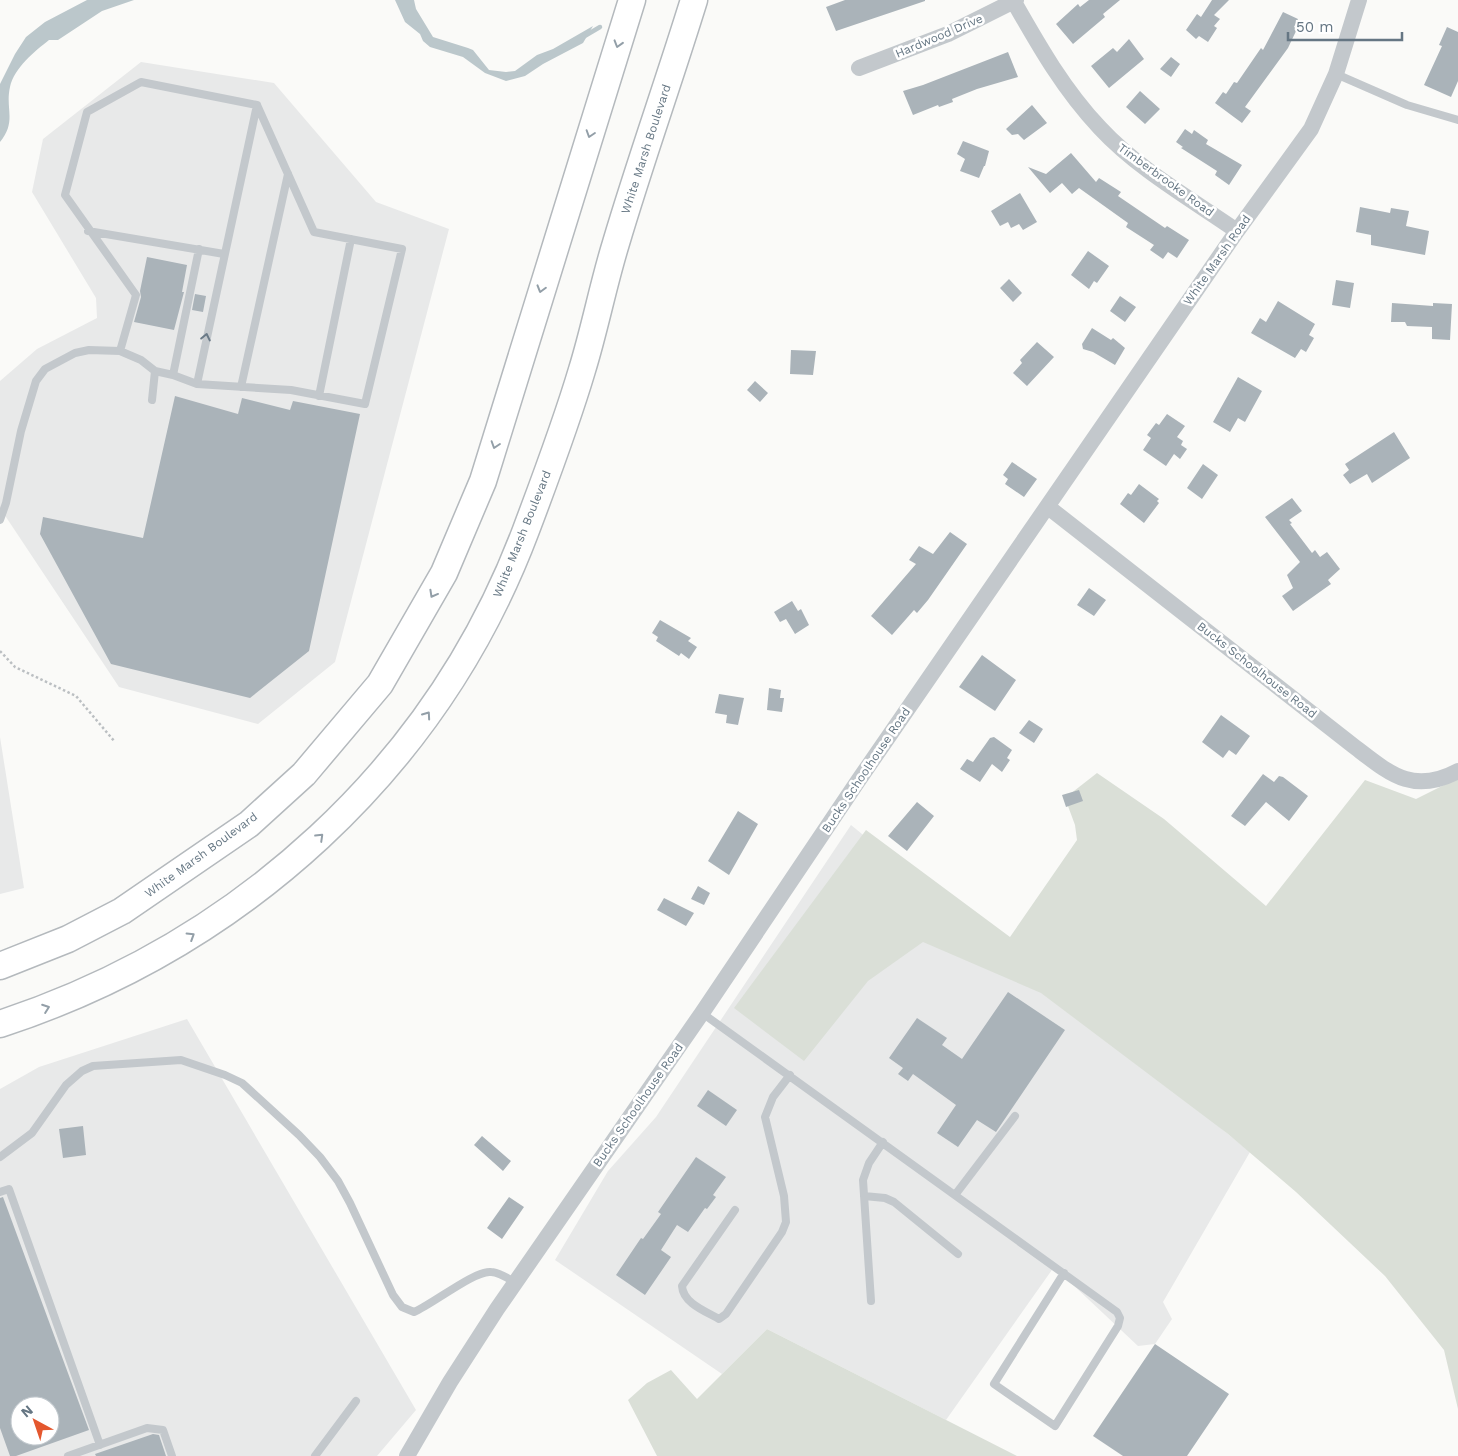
<svg xmlns="http://www.w3.org/2000/svg" width="1458" height="1456" font-family="'Work Sans',sans-serif">
	<style>
		.built { fill: #e8e9e9; fill-rule: evenodd }
		.green { fill: #dadfd7 }
		.water { fill: #bbc7cb }
		.lines { fill: none; stroke-linecap: round; stroke-linejoin: round }
		.stream { stroke: #bbc7cb; stroke-width: 4.5 }
		.building { fill: #aab3b9; fill-rule: evenodd }
		.trunk-casing { stroke: #b4b9bd; stroke-width: 29 }
		.path { stroke: #bbbfc2; stroke-width: 2.5; stroke-dasharray: 2.5 2.5; stroke-linecap: butt }
		.service { stroke: #c3c8cc; stroke-width: 8 }
		.minor { stroke: #c3c8cc; stroke-width: 16 }
		.trunk { stroke: #fff; stroke-width: 26 }
		.oneway { stroke: #939fa8 }
		.oneway2 { stroke: #6a7a87 }
		.labels { text-anchor: middle; dominant-baseline: central; stroke-width: 5; stroke-linejoin: round; paint-order: stroke }
		.street-label { font-size: 12px; fill: #657683; stroke: #fff }
	</style>
	<rect width="100%" height="100%" fill="#fafaf8"/>
	<path class="built" d="M141,62L274,83L376,202L449,229L335,662L258,724L119,687L0,508V381L37,349L97,318L96,298L32,192L43,139Z
		M0,737L24,888L0,894Z
		M851,825L1250,1152L1163,1302L1172,1319L1155,1344L1138,1346L1054,1267L946,1420L767,1329L722,1374L555,1260L608,1171L656,1117Z
		M187,1019L416,1410L377,1456H0V1089L39,1067ZM20,1406H50V1436H20Z"/>
	<path class="green" d="M1097,773L1164,819L1266,906L1365,780L1416,799L1458,778V1409L1444,1350L1385,1276L1296,1192L1228,1134L1041,993L923,942L868,981L804,1061L734,1008L866,830L1010,937L1077,840L1075,825L1065,798Z
		M767,1329L1017,1456H657L628,1400L647,1383L671,1370L697,1399Z"/>
	<path class="water" d="M87,0H134L102,11L58,40H49C35,51 14,68 10,87C5,109 17,121 0,142V84L15,54L26,37L45,22Z
		M395,0H414L416,9L433,37L468,48L473,50L489,70L506,72L515,71L537,55L553,49L593,26L583,43L543,64L525,76L506,81L485,73L463,57L430,47L423,41L420,34L405,22Z"/>
	<g class="lines">
		<path class="stream" d="M583,37L600,27"/>
	</g>
	<path class="building" d="M845,0H925V1L836,31L826,7Z
		M1089,0H1120L1103,14L1105,17L1073,44L1056,24L1078,4L1080,7Z
		M1212,0H1229L1214,15L1220,19L1214,26L1217,28L1208,42L1199,36L1196,39L1186,30L1197,14L1201,17Z
		M1283,12L1298,19L1294,27L1297,29L1288,48L1245,107L1251,111L1242,123L1215,103L1223,92L1226,94L1234,82L1237,83L1261,48L1263,50Z
		M1447,27L1458,32V81L1451,97L1424,85L1442,46L1439,45Z
		M1129,39L1144,59L1109,88L1091,66L1113,48L1117,52Z
		M1008,52L1018,77L977,89L952,99L953,102L939,107L938,105L913,115L903,91L923,85Z
		M1171,57L1180,64L1171,77L1160,69Z
		M1140,91L1160,109L1145,124L1126,107Z
		M1032,105L1047,123L1024,140L1018,134L1012,135L1006,129Z
		M1185,129L1192,134L1194,130L1208,140L1206,144L1242,165L1229,185L1215,175L1217,171L1181,148L1183,147L1176,142Z
		M963,141L989,151L985,166H984L979,178L960,171L965,159L957,154Z
		M1071,153L1096,182L1099,178L1121,192L1118,196L1165,228L1167,226L1189,240L1177,258L1168,252L1163,259L1150,250L1154,245L1126,227L1128,223L1079,188L1072,194L1062,183L1050,193L1028,167L1046,174Z
		M1020,193L1037,222L1023,230L1019,224L1011,228L1008,222L1000,226L991,211Z
		M1360,207L1390,213L1391,208L1409,211L1406,226L1429,231L1425,255L1371,245V235L1356,232Z
		M1088,251L1109,266L1097,283L1094,281L1089,289L1071,275Z
		M147,257L187,265L182,292H184L174,330L134,322L141,297L140,291Z
		M1009,279L1022,293L1013,302L1000,288Z
		M1336,280L1354,283L1350,308L1332,305Z
		M195,294L206,296L203,312L192,310Z
		M1120,296L1136,307L1125,322L1110,311Z
		M1278,301L1315,324L1309,335L1314,338L1306,352L1301,349L1295,358L1251,333L1260,318L1266,322Z
		M1392,303L1433,306V303L1452,304L1450,340L1432,339V327L1407,326L1405,322H1391Z
		M1092,328L1111,340L1113,338L1125,348L1115,365L1093,352L1083,349L1082,344Z
		M1037,342L1054,357L1027,386L1013,373L1022,363L1020,360Z
		M791,350L816,351L813,375L790,374Z
		M1238,377L1262,391L1245,422L1238,418L1230,432L1213,422Z
		M755,381L768,393L760,402L747,390Z
		M175,396L238,414L242,398L290,410L293,401L360,414L309,651L250,698L111,664L40,534L43,517L143,538Z
		M1167,414L1185,426L1177,437L1183,441L1181,445L1187,449L1180,459L1174,454L1166,466L1143,450L1151,438L1147,435L1156,423L1159,425Z
		M1394,432L1410,458L1372,483L1367,474L1350,484L1343,475L1349,470L1345,464Z
		M1012,462L1037,479L1024,497L1005,484L1008,479L1003,475Z
		M1203,464L1218,475L1202,499L1187,488Z
		M1139,484L1159,499L1157,501L1159,503L1144,523L1120,504L1128,493L1131,495Z
		M1292,498L1302,511L1289,520L1292,523L1290,524L1312,553L1315,550L1320,557L1327,552L1340,569L1328,580L1331,584L1293,611L1282,596L1293,588L1287,575L1300,562L1265,517Z
		M950,532L967,544L928,600L917,613L914,610L892,635L871,616L916,564L909,560L919,546L933,554Z
		M1089,588L1106,600L1094,616L1077,605Z
		M792,601L798,611L801,609L809,625L795,634L786,619L780,622L774,612Z
		M660,620L691,638L688,641L697,647L689,659L681,653L679,656L656,641L658,637L652,633Z
		M982,655L1016,680L995,711L959,687Z
		M769,688L781,690L780,698H784L782,712L767,710Z
		M719,694L744,698L738,725L726,723L727,715L715,713Z
		M1221,715L1250,736L1236,755L1229,750L1223,758L1202,742Z
		M1029,720L1043,729L1034,743L1019,733Z
		M994,737L1012,750L1007,758L1010,760L1002,772L992,764L980,782L960,769L967,759L973,762L990,738Z
		M1263,774L1274,782L1279,776L1283,777L1308,796L1289,821L1266,802L1245,826L1231,816Z
		M1079,790L1083,801L1066,807L1062,795Z
		M917,802L934,816L907,851L888,836Z
		M738,811L758,824L729,875L708,861Z
		M698,886L710,893L704,905L691,899Z
		M664,898L694,913L686,926L657,910Z
		M1008,992L1065,1030L996,1132L977,1120L958,1147L937,1133L956,1105L913,1074L908,1081L898,1074L903,1068L889,1058L917,1018L947,1038L942,1045L962,1059Z
		M708,1090L737,1110L726,1126L697,1106Z
		M83,1126L86,1155L63,1158L59,1129Z
		M482,1136L511,1161L503,1171L474,1145Z
		M696,1157L726,1177L713,1195L716,1197L707,1209L705,1208L688,1232L677,1225L661,1250L671,1257L645,1295L616,1275L641,1238L643,1239L661,1214L658,1212Z
		M3,1197L89,1430L16,1456H10L0,1428V1198ZM20,1406H50V1436H20Z
		M509,1197L524,1207L502,1239L487,1228Z
		M1155,1344L1229,1394L1187,1456H1123L1093,1436Z
		M153,1434L159,1435L166,1456H96L95,1454Z"/>
	<g class="lines">
		<defs>
			<path id="trunk" d="M0,966L68,939L122,911L249,824L304,774L380,684L444,573L483,481L632,0
				M0,1024C240,945 436,769 526,530C546,477 566,424 582,370C595,328 603,285 616,243C640,162 669,81 694,0"/>
		</defs>
		<use href="#trunk" class="trunk-casing"/>
		<path class="path" d="M0,651L15,667L76,696L115,742"/>
		<path class="service" d="M1336,74L1407,105L1458,120
			M88,231L224,254
			M173,375L199,249
			M197,384L257,105
			M241,387L288,174
			M319,396L351,239
			M152,400L155,371
			M0,520L6,503L21,431L36,381L45,369L75,353L89,350L120,351L141,360L155,371L173,375L197,384L291,390L365,404L402,249L314,232L257,105L141,82L87,112L65,195L136,295L120,351
			M702,1013L1117,1312L1120,1318L1118,1326L1055,1426L994,1384L1064,1273
			M0,1157L32,1133L66,1085L82,1071L93,1066L181,1060L225,1075L242,1083L299,1135L320,1157L338,1181L350,1203L393,1295L402,1307L414,1312C433,1304 475,1270 491,1272C499,1272 509,1279 516,1283
			M0,1192L9,1189L100,1445
			M955,1195L1015,1116
			M864,1196L885,1198L894,1202L958,1254
			M735,1210L682,1286C683,1303 705,1311 719,1319L726,1314L782,1232L786,1222L784,1196L765,1117L773,1097L790,1075
			M871,1301L863,1180L869,1163L883,1142
			M68,1456L147,1428L163,1430L172,1456
			M315,1456L356,1401"/>
		<path class="minor" d="M1014,2C1039,46 1064,90 1100,128C1138,169 1191,199 1237,231
			M859,68L948,34L1016,0
			M1048,507L1351,744C1388,772 1411,796 1458,771
			M407,1456L450,1382L497,1309L702,1013L858,781L1237,231L1311,129L1336,74L1359,0"/>
		<use href="#trunk" class="trunk"/>
	</g>
	<defs><path id="oneway-chevron" d="M-2-3.5L2.5 0L-2 3.5" fill="none" stroke-width="1.6" stroke-linecap="round" stroke-linejoin="round" transform="scale(1.25)"/></defs>
	<g class="oneway">
		<use href="#oneway-chevron" transform="translate(618 44) rotate(107)"/>
		<use href="#oneway-chevron" transform="translate(590 134) rotate(108)"/>
		<use href="#oneway-chevron" transform="translate(541 289) rotate(106)"/>
		<use href="#oneway-chevron" transform="translate(495 445) rotate(108)"/>
		<use href="#oneway-chevron" transform="translate(433 594) rotate(119)"/>
		<use href="#oneway-chevron" transform="translate(427 715) rotate(-55)"/>
		<use href="#oneway-chevron" transform="translate(320 837) rotate(-44)"/>
		<use href="#oneway-chevron" transform="translate(191 936) rotate(-32)"/>
		<use href="#oneway-chevron" transform="translate(46 1008) rotate(-20)"/>
	</g>
	<use class="oneway2" href="#oneway-chevron" transform="translate(206 337) rotate(-78)"/>
	<g class="labels">
		<g class="street-label">
			<text transform="translate(939 36) rotate(-23)">Hardwood Drive</text>
			<text transform="translate(646 149) rotate(-72)">White Marsh Boulevard</text>
			<text transform="translate(1166 180) rotate(36)">Timberbrooke Road</text>
			<text transform="translate(1217 260) rotate(-55)">White Marsh Road</text>
			<text transform="translate(522 534) rotate(-68)">White Marsh Boulevard</text>
			<text transform="translate(1257 670) rotate(38)">Bucks Schoolhouse Road</text>
			<text transform="translate(866 770) rotate(-56)">Bucks Schoolhouse Road</text>
			<text transform="translate(201 855) rotate(-36)">White Marsh Boulevard</text>
			<text transform="translate(638 1105) rotate(-55)">Bucks Schoolhouse Road</text>
		</g>
	</g>
	<g transform="translate(35 1421) rotate(320)"><circle r="24" fill="#ffffff" stroke="#c1c8cd"/>
	<path d="M0-4L9 19L0 12L-9 19Z" fill="#e4572e"/>
	<text y="-8" font-size="14" font-weight="bold" text-anchor="middle" fill="#657683">N</text>
	</g>
	<path d="M1288 32v8h114v-8" fill="none" stroke="#657683" stroke-width="2.5"/>
	<text x="1296" y="32" font-size="15" fill="#657683" stroke="#ffffff" stroke-width="4" paint-order="stroke">50 m</text>
</svg>
